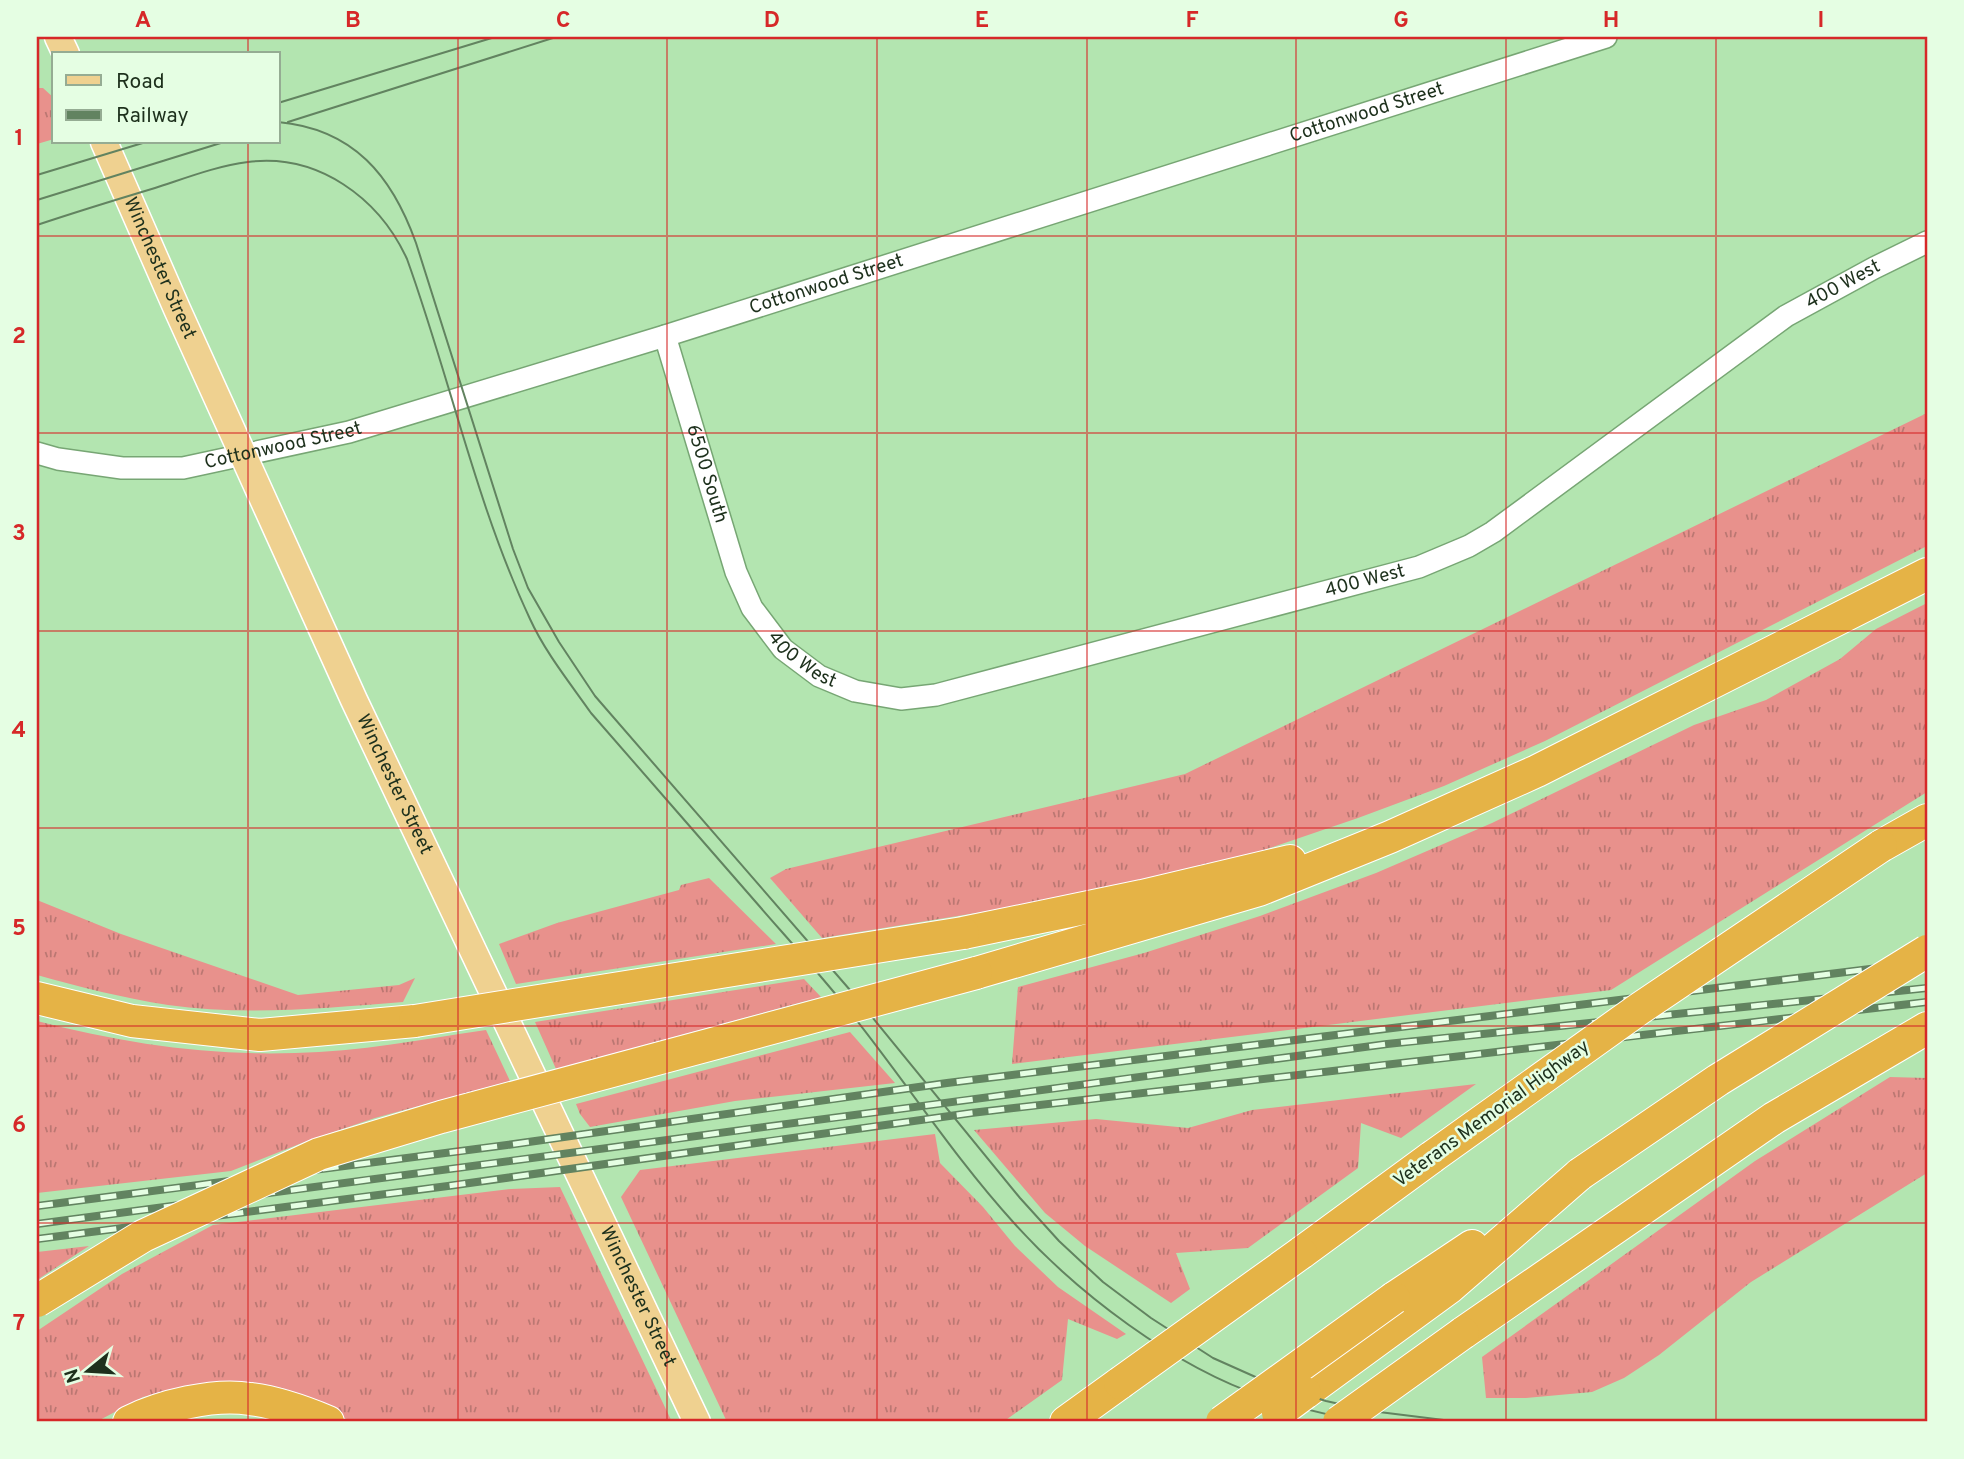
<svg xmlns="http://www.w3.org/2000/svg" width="1964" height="1459" font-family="Overpass,sans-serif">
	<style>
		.grass { fill: url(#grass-tufts) }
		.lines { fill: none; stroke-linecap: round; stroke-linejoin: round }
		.minor-casing { stroke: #77a674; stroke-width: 24 }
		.major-casing { stroke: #fff; stroke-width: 29 }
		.highway-casing { stroke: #fff; stroke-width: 34 }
		.minor { stroke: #fff; stroke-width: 21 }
		.major { stroke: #efd190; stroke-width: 26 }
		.highway { stroke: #e5b346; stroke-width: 32 }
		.tram { stroke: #628360; stroke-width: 2 }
		.rail-casing { stroke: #628360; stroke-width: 8 }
		.rail { stroke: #e5fee3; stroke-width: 5; stroke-dasharray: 16; stroke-linecap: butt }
		.highway-bridge-casing { stroke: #fff; stroke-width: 34; stroke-linecap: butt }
		.highway-bridge { stroke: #e5b346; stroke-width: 32 }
		.grid { fill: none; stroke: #d62828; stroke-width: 2; stroke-opacity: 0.55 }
		.labels { text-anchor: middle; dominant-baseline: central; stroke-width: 5; stroke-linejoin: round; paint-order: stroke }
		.street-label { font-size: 19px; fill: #1d301c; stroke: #e5fee3 }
		.neatline { fill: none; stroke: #d62828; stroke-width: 2.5 }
		.grid-label { font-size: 23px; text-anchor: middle; font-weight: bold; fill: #d62828 }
	</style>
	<defs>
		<pattern id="grass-tufts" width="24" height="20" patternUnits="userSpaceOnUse" patternTransform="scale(1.75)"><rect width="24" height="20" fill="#e8918c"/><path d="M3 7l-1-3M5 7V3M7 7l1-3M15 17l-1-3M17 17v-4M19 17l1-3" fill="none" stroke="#bb7772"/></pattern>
	</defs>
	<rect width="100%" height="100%" fill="#b3e5b0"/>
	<path class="grass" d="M37,88H43L54,98V139L37,144Z
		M1927,413V546L1545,741L1444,786L1358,818L1261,851L1158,877L1013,907L822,938L770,878L786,869L1185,774Z
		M1927,603V792L1611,990L1012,1064L1018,987L1144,953L1260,916L1376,873L1492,823L1694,725L1766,700L1840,659L1876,629Z
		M709,878L776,944L516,984L499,944L557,923L679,890L681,885Z
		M37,900L121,934L298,995L399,985L415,978L403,1002C326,1008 245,1016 168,1005C123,998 80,987 37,975Z
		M804,979L821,997L556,1069L535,1022Z
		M37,1021C122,1043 207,1056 295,1053C359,1052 423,1039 486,1030L510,1081L375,1118L307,1141L231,1171L37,1193Z
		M850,1032L895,1083L735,1101L590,1127L580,1114L576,1104Z
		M1890,1077L1927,1078V1173L1751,1282L1659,1355L1624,1378L1592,1392L1526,1398H1486L1482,1357L1755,1161Z
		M1476,1084L1401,1138L1361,1123L1358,1168L1248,1248L1176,1253L1190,1289L1171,1303L1085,1246L1045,1213L974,1130L1096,1119L1188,1128L1252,1110Z
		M935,1134L940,1163L983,1207L1015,1246L1058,1287L1126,1334L1117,1339L1068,1319L1062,1380L1003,1422H727L621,1197L640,1170Z
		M560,1187L672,1422H353L296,1395L246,1386H188L143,1397L96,1422H37V1331L122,1274L213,1225L511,1189Z
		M89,1246L37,1280V1252Z"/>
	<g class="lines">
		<defs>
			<g id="minor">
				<path id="s1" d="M665,336L736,572L752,608L783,649L819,676L855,691L901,699L936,695L1419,567L1469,546L1493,532L1786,316L1874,268L1927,242"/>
				<path id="s2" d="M37,453L58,459L122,468H183L349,432L665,336L1606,37"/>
			</g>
			<g id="major">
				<path d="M58,37L66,54"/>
				<path id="s3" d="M104,142L177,309L354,700L697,1422"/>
			</g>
			<path id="highway" d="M1881,846L1927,820
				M963,933L1142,896L1290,861
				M976,973L1259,890L1390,837L1537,771L1927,574
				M37,998L132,1021L260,1035L415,1021
				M1301,1253L1432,1157
				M1394,1298L1472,1246
				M1463,1333L1774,1118L1927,1028
				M1305,1393L1450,1287L1580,1174
				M129,1422C161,1406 214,1393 250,1399C276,1402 304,1412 328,1422
				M1066,1422L1120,1383"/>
		</defs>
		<use href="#minor" class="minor-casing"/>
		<use href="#major" class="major-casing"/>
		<use href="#highway" class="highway-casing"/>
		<use href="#minor" class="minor"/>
		<use href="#major" class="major"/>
		<use href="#highway" class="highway"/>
		<path class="tram" d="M278,103L495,37
			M278,122C354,129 392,176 416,243L513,549L528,588L559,642L595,696L850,990L1020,1198L1059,1241L1103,1282L1151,1318L1213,1358L1269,1383L1326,1401L1371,1411L1460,1422
			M288,122L556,37
			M37,175L146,142
			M37,200L224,142
			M37,225C76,212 115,200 155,188C186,178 216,166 248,162C318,153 379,198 407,259C450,378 476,504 530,619C545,652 570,683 591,713C648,778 704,843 761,908C788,939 816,970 842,1002C901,1074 951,1154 1014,1223C1077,1293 1174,1367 1264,1397C1296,1408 1329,1415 1363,1422"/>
		<defs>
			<path id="rail" d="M37,1206L507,1145L947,1083L1927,962
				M37,1224L1387,1044L1927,988
				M37,1239L448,1186L971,1113L1927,1002"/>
		</defs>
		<use href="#rail" class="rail-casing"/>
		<use href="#rail" class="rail"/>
		<defs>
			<path id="highway-bridge" d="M415,1021L963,933
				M1432,1157L1639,1009L1881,846
				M1580,1174L1718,1080L1927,951
				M37,1301L143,1236L319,1154L441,1117L976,973
				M1120,1383L1301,1253
				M1278,1413L1305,1393
				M1222,1422L1394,1298
				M1339,1422L1463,1333"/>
		</defs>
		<use href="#highway-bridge" class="highway-bridge-casing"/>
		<use href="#highway-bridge" class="highway-bridge"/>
	</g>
	<path class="grid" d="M248,37V54M458,37V1422M667,37V1422M877,37V1422M1087,37V1422M1296,37V1422M1506,37V1422M1716,37V1422M248,142V1422M37,236H1927M37,433H1927M37,631H1927M37,828H1927M37,1026H1927M37,1223H1927"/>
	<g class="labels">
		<g class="street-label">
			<text stroke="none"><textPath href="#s2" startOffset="1384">Cottonwood Street</textPath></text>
			<text stroke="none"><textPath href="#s3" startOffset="138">Winchester Street</textPath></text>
			<text stroke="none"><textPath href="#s2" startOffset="817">Cottonwood Street</textPath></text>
			<text stroke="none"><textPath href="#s1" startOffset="1514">400 West</textPath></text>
			<text stroke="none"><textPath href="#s2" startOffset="250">Cottonwood Street</textPath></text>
			<text stroke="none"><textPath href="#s1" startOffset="144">6500 South</textPath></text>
			<text stroke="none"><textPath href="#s1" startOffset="947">400 West</textPath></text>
			<text stroke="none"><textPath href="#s1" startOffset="359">400 West</textPath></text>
			<text stroke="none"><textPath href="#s3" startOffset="705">Winchester Street</textPath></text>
			<text transform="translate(1492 1114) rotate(-36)">Veterans Memorial Highway</text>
			<text stroke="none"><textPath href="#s3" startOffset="1272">Winchester Street</textPath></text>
		</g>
	</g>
	<rect width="1964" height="1459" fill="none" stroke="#e5fee3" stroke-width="77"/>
	<rect x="52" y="52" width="228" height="91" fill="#e5fee3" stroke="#95ac93" stroke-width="2"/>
	<rect x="66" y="75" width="35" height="10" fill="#efd190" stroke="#95ac93" stroke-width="2"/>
	<text x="116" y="88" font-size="21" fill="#1d301c">Road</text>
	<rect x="66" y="110" width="35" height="10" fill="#628360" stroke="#95ac93" stroke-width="2"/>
	<text x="116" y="122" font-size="21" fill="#1d301c">Railway</text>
	<g transform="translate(88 1371) rotate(252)" stroke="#e5fee3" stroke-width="5" paint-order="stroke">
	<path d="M0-5L12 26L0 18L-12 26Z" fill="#1d301c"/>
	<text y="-10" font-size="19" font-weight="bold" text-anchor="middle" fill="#1d301c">N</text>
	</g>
	<rect x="38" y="38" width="1888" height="1382" class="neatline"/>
	<g class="grid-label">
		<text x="143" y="27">A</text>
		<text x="353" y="27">B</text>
		<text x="563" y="27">C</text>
		<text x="772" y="27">D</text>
		<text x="982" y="27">E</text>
		<text x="1192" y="27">F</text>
		<text x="1401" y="27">G</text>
		<text x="1611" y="27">H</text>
		<text x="1821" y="27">I</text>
		<text x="19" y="145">1</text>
		<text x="19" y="343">2</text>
		<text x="19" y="540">3</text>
		<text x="19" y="737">4</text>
		<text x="19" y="935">5</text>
		<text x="19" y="1132">6</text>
		<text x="19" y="1330">7</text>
	</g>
</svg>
